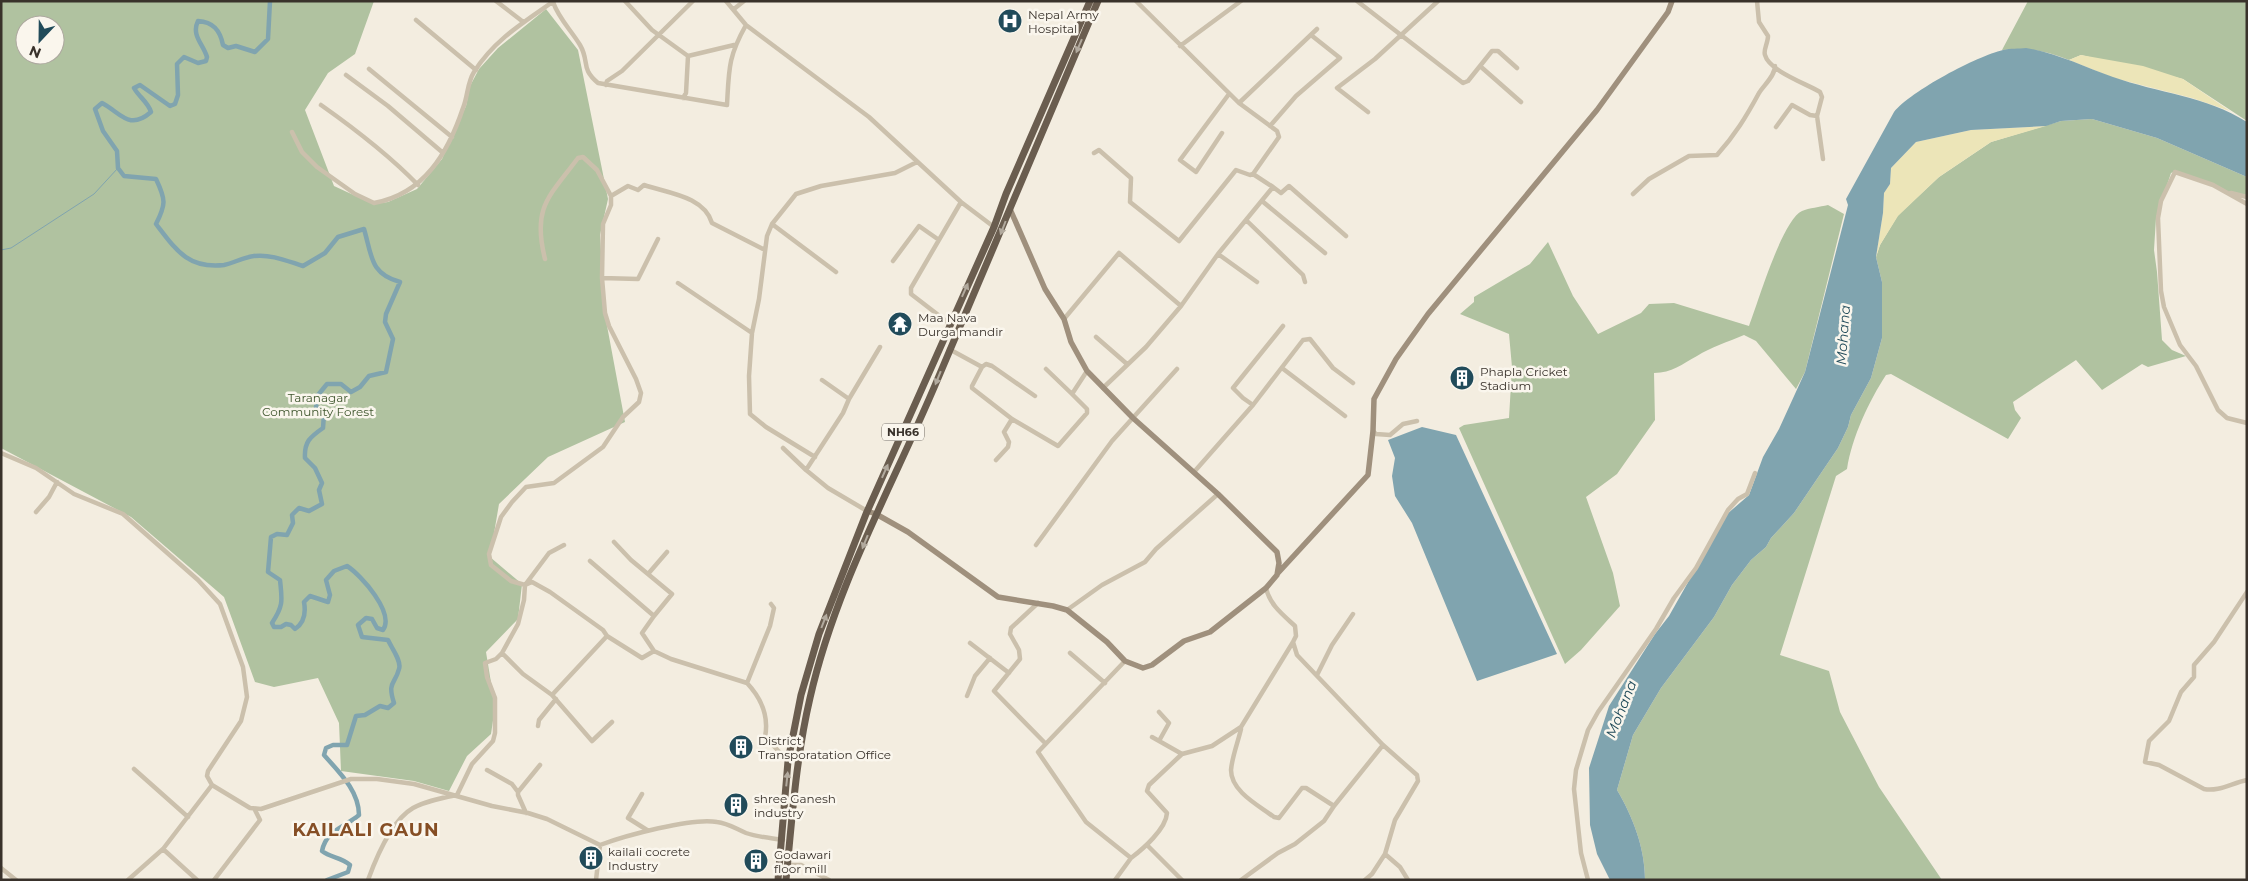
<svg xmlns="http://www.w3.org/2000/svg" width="2248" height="881" font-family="Montserrat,sans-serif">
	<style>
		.green { fill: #b0c2a0; fill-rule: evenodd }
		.sand { fill: #ece5b8 }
		.water { fill: #80a4af }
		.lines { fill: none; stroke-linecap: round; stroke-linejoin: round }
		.stream { stroke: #80a4af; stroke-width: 1 }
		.canal { stroke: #80a4af; stroke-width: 4.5 }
		.minor { stroke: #cbc0ac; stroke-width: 4.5 }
		.secondary { stroke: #9f907d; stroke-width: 5.5 }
		.trunk { stroke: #6a5d4f; stroke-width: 7 }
		.oneway { fill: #b2aa9e }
		.labels { text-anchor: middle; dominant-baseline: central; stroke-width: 5; stroke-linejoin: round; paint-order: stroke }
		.shield { fill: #faf6ed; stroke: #736d65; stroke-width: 1 }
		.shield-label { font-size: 11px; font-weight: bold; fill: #39322b }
		.poi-label { font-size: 12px; fill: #39322b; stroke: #faf6ed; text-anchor: start }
		.park-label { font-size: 12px; fill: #40572f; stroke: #faf6ed }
		.water-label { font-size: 14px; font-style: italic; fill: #214b5a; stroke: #faf6ed }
		.district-label { font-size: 18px; font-weight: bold; letter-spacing: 1px; fill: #864f26; stroke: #faf6ed }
	</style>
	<rect width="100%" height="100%" fill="#f3ede0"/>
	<path class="green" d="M1,1H374L355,54L328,73L305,110L334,186L373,204L388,202L417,189L442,159L466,106L470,86L479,69L498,48L546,9L578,50L606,189L608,199L600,235L605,315L625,422L548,457L499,504L490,557L522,584L518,619L486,652L495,707L491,734L467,756L449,791L414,781L341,771L339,723L318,678L274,687L255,682L224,597L131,517L1,448ZM25,25H55V55H25Z
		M2028,1H2247V121L2183,79L2081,55L2069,60C2044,50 2029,48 2002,50Z
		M2092,119L2157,138L2247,177V195L2228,192L2176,171L2171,173L2156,218L2154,250L2157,272L2162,340L2172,350L2186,356L2148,367L2142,364L2102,390L2076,360L2013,402L2015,410L2021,418L2008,439L1891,374L1886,375C1869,401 1852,437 1847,469L1836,476L1780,655L1829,671L1840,712L1879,787L1942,880H1645C1645,848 1633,817 1617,790L1633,735L1661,688L1714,617L1732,585L1751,560L1766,547L1771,538L1794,513L1838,448L1848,427L1851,415L1871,378L1882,338V282L1876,257L1880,245L1898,215L1939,177L1991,142L2061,121Z
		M1828,205L1844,214L1805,372L1796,389L1756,341L1744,335C1728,342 1711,347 1697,356C1682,364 1672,373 1654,373L1655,420L1617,474L1586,497L1613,573L1620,606L1581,650L1565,664L1459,428L1464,425L1509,418L1512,367L1509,334L1460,314L1474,302V297L1530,264L1548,242L1573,296L1598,334L1641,313L1649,304L1674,303L1749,326C1758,303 1782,220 1802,211C1809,208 1820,207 1828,205Z"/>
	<path class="sand" d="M2081,55L2143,66L2183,79L2230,111L2192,98L2114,78L2069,60Z
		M2046,126L1991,142L1939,177L1898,216L1880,245L1876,257L1883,213L1884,193L1890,184L1891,168L1916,142L1971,130Z"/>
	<path class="water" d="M2026,48C2057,53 2084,67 2113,77C2158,93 2206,96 2247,122V177L2157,138L2092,119L2061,121L2046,126L1971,130L1916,142L1891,168L1890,184L1884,193L1883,213L1876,257L1882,282V338L1871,378L1851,415L1848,427L1838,448L1794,513L1771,538L1766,547L1751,560L1732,585L1714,617L1661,688L1633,735L1617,790C1633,817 1645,848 1645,880H1610L1597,854L1590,825L1589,768L1609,706L1655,634L1669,616L1726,515L1749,495L1763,457L1779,429L1805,372L1848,205L1846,199L1894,112C1911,91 1977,56 2003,50C2010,48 2019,49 2026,48Z
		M1422,427L1456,435L1557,654L1477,681L1412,523L1395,496L1392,476L1395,458L1388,440Z"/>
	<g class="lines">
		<path class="stream" d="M1,250L11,248L94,194L118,168"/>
		<path class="canal" d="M270,1L268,39L255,52L236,46L228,48L223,45C220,30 213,22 198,21C191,35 203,44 207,57L206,61L198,63L184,57L177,64L178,95L175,104L170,106L140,85L134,88C139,97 148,102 151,112C129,131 121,113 102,103L95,109L103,131L117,151L118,168L124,176L156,179C166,200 166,204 156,224C176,250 188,269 224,265C234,263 244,257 254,256C271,254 287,261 303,266L325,253L338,237L364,229C372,256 370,274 400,282L386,314L385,322L393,339L386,372L369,376L360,387L351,392L341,384H327L318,395L316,407L324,414L323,428C310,437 304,442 305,458L315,468L322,483L319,490L322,504L309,511L299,508L292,515L293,523L287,535L277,534L271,537L268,572L280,580C282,600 284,605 272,623L274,627H281L286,624L291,625L295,629C304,623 306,613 304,602L310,596L328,602L330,595L326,580L334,571L347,566C361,575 395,613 383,630L377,628L372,619L366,618L358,625L362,637L388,640C391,647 402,661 399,669C395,685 387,681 394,703L388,708L380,706L365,715L356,716L347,745H333L326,748L324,755C339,772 359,791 359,815C345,827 326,830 322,851C331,858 341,857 350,865L348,872L327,880"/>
		<path class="minor" d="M496,1L522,21
			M625,1L652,30L688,56L734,45
			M726,1L746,25L869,117L961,202L994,227
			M1357,1L1463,83L1468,81L1492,51H1498L1517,68
			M1757,1L1759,22L1768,36C1768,43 1763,50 1765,55C1769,71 1807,84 1820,92L1822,97L1817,116L1823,159
			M553,2C559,19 571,30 580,45C590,62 580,68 598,83L727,105C729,69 728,57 746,25
			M734,9L744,1
			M416,20L476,70
			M1180,46L1241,1
			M1480,66L1521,102
			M369,69L452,137
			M346,75L388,106L442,152
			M606,85L607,81L622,71L693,1
			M683,98L686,93L688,56
			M1239,103L1317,29
			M321,105C355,129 389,155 418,185
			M1368,112L1337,88L1375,59L1438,1
			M1270,126L1296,96L1340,58L1311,35
			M1776,127L1792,105L1810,115L1817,116
			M292,132L302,152L317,167L355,194L374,203C424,194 448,153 463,108C468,96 467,83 474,72C494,40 524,22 554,1
			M1222,133L1196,172L1180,160L1229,94
			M1094,153L1099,150L1131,178L1130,202L1179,241L1236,170L1250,175L1253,174
			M1273,187L1281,193L1289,186L1346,236
			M2231,193L2247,197
			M1633,194L1649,179L1689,156L1717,155C1735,135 1746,117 1759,93C1764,85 1775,76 1775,66
			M611,196L628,186L638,190L644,185C667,193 704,196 712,223L765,250
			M1262,201L1325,253
			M2247,204L2213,185L2175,172L2161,201L2158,218L2161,291L2164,307L2180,345L2196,366L2218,410L2227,418L2247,423
			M1246,220L1303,275L1305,282
			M772,224L836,272
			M1218,254L1257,282
			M545,259C532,207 549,197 578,158L583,157L597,170L611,196V205L603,224L602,278L605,313L609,326L636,379L641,393L639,402L623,417L603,447L554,483L526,487L512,502L501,517L489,554L491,565L511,581L525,585L532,582L550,592L603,630L607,636L642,658L654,651L671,659L747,683C761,698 769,717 765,737L788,761
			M893,261L919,226L939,240
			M602,278L638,279L658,239
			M678,283L752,333
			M1064,319L1119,253L1181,306L1218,254L1273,187L1253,174L1279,137L1277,131L1239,103L1136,1
			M950,324L911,294V288L961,202
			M1096,337L1127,364
			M949,349L982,367L986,364L992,366L1035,396
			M982,367L972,386V388L1012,419L1058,446L1087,413V409L1072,394L1087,371
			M1282,368L1345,416
			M1046,369L1072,394
			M822,380L849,399L843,413L806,470L828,488L867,511
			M1103,388L1146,347L1181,306
			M849,399L880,347
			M1253,405L1303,340L1310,339L1333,368L1353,383
			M1373,431L1376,434L1390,435L1403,424L1417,421
			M783,448L806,470
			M1,453L36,468L74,494L123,514L198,580L220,604L243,667L247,697L241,721L208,771L207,776L212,785L250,808L261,809L351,779H377L414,784L492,806L528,813L547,819L600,845C624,836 693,817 717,822C728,823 736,829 746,833C757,837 771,838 783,840
			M815,457L766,427L750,414L749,376L752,333L759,299L767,236L772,224L796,194L821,186L895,173L917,162
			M996,460L1008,447L1009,442L1004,432L1012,419
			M1194,472L1253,405L1243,398L1233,388L1283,326
			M36,512L49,497L57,482
			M614,542L631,560L672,594L654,616
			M1036,545L1112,441L1177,369
			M590,561L654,616L642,633L654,651
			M648,574L667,552
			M1266,588C1270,605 1282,614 1295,626L1296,636L1293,642L1297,655L1383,745L1417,775L1418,781L1395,820L1385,854L1400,867L1408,880
			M2247,592L2214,642L2194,665V677L2181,692L2169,721L2149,741L2145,762L2159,765L2204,789C2218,792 2232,783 2247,780
			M1038,603L1011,628L1010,634L1019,650L1020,659L994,691L1045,743
			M1067,610L1102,585L1145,562L1156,549L1218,494
			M970,643L1009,673
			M502,653L523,674L552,695L592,741L612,722
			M1070,653L1105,683
			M1125,661L1038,752L1086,822L1131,858C1143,849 1166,829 1167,813L1147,791L1149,785L1182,754L1212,746L1241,727L1293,642
			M1317,675L1332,645L1353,614
			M747,683L770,626L774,608L771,604
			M552,695L607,636
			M967,696L975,676L990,658
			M538,726L539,720L556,699
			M1241,729C1238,742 1232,757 1231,770C1231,792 1260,806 1274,817L1279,818L1302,788H1306L1334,806
			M1152,737L1182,754
			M1159,741L1169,723L1159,712
			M134,769L188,817
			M487,770L512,784L518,792
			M642,794L628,818L647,830
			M526,813L518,795V792L540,765
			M1147,845L1182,880
			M163,849L197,880
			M788,865H801L829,880
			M1,868L16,880
			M128,880L163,849L212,785
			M214,880L260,820L255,810
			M368,880C376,858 392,820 413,808C424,802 445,797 457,795L472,764L493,741L495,733V698L487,677L485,663L496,659L502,653L518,624L524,600L525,585L549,553L564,545
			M596,880L600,845
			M1115,880L1131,858
			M1241,880L1278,853L1295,844L1324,821L1334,806L1383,745
			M1365,880L1372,874L1385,854
			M1588,880L1581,853L1574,789L1576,770L1588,730L1598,712L1656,629L1674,598L1696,568L1728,510L1738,499L1747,494L1755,473"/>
		<path class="secondary" d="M867,511L876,514L908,532L998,597L1053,606L1067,610L1107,642L1125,661L1143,668L1152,665L1184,641L1210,632L1266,588L1277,575L1279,563L1277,552L1218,494L1133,418L1087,371L1071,342L1064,319L1045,289L1010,209
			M1278,573L1368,475L1373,431L1374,399L1396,359L1428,314L1597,110L1668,12L1672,1"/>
		<path class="trunk" d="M778,880L788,761L801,695L819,634L866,514L994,227L1006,194L1090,1
			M786,880C792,819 796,758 810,698C835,587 892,487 936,383C990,256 1044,129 1098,1"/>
	</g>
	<defs><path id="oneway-solid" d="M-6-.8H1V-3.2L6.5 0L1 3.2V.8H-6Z" transform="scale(1.25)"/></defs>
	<g class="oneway">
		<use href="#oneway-solid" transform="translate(1079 46) rotate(113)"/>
		<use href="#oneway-solid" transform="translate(1003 228) rotate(111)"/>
		<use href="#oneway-solid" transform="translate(965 290) rotate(-66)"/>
		<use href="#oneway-solid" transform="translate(938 378) rotate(112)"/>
		<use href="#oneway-solid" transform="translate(885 471) rotate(-66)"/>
		<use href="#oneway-solid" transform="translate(865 542) rotate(112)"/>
		<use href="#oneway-solid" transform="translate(824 621) rotate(-69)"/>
		<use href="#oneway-solid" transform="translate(787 779) rotate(-84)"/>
	</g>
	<defs>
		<symbol id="hospital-disc" viewBox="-11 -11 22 22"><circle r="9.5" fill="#214b5a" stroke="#faf6ed"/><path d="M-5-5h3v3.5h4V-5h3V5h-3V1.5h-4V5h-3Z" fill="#fff"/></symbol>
		<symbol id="temple-disc" viewBox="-11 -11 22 22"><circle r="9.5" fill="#214b5a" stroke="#faf6ed"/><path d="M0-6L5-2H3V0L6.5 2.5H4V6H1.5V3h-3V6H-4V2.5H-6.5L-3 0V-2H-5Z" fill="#fff"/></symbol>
		<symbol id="building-disc" viewBox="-11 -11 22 22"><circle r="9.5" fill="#214b5a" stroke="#faf6ed"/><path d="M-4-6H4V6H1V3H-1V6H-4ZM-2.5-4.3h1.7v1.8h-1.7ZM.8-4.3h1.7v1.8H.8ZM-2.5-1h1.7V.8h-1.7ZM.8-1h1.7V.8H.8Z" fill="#fff"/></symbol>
	</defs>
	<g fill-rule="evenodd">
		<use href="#hospital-disc" x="996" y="7" width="28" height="28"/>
		<use href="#temple-disc" x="886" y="310" width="28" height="28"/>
		<use href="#building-disc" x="1448" y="364" width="28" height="28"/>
		<use href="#building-disc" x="727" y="733" width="28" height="28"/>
		<use href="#building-disc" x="722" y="791" width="28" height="28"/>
		<use href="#building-disc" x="577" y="844" width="28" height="28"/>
		<use href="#building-disc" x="742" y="847" width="28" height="28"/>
	</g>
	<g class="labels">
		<rect class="shield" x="882" y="423.5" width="42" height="17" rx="4"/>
		<g class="shield-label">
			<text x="903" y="432">NH66</text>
		</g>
		<g class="poi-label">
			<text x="1028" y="14">Nepal Army<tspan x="1028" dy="14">Hospital</tspan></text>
			<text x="918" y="317">Maa Nava<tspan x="918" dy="14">Durga mandir</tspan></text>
			<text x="1480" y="371">Phapla Cricket<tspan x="1480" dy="14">Stadium</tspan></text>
			<text x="758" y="740">District<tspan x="758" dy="14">Transporatation Office</tspan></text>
			<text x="754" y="798">shree Ganesh<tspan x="754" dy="14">industry</tspan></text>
			<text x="608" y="851">kailali cocrete<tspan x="608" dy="14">Industry</tspan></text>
			<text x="774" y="854">Godawari<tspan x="774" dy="14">floor mill</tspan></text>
		</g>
		<g class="park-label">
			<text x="318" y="397">Taranagar<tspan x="318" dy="14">Community Forest</tspan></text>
		</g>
		<g class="water-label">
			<text transform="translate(1843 335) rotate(-86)">Mohana</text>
			<text transform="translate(1621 709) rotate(-68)">Mohana</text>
		</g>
		<g class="district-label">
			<text x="366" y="830">KAILALI GAUN</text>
		</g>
	</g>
	<rect width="2248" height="881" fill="none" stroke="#39322b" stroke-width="5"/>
	<g transform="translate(40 40) rotate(202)"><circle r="24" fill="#faf6ed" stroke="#ada89f"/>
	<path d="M0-4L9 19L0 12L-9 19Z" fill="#214b5a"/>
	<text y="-8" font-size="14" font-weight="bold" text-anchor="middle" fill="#39322b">N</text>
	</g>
</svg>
